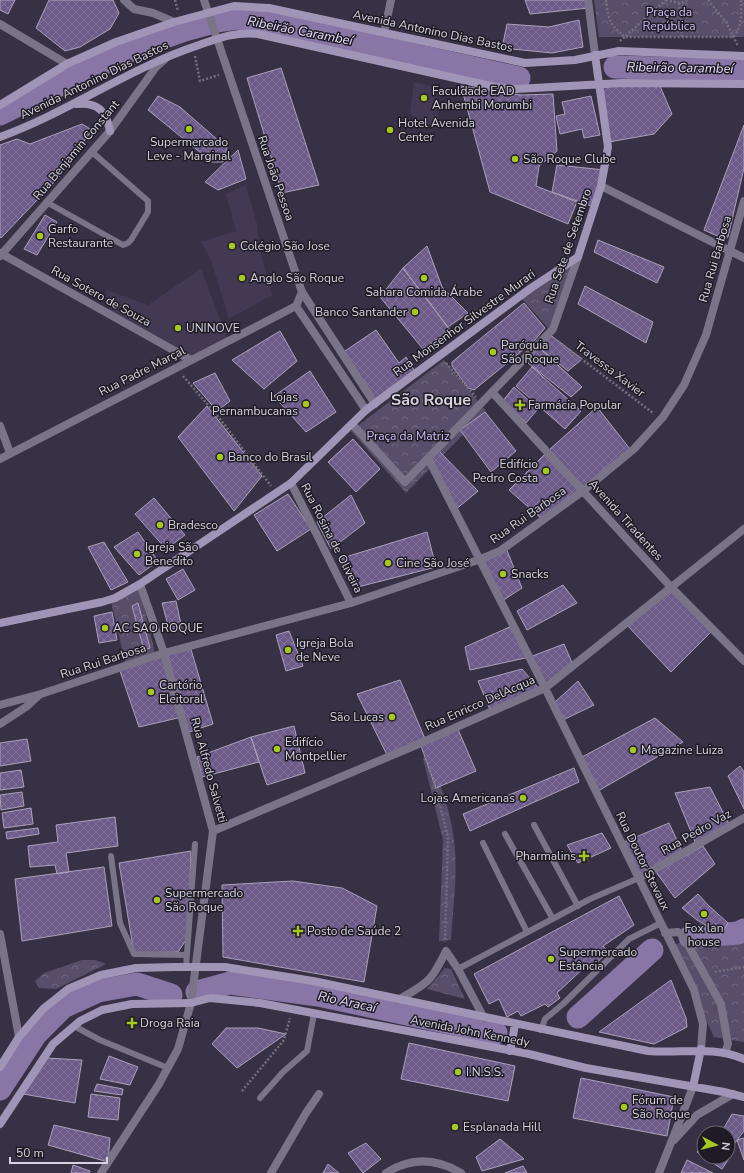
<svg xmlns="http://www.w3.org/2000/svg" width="744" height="1173" font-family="'Nunito Sans',sans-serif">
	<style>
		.built { fill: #433953 }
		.park { fill: url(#park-crowns) }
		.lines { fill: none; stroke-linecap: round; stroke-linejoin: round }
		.river { stroke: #8876a6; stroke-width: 23 }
		.building { fill: url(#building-cross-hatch); stroke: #aaa1b9 }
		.path { stroke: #746e7f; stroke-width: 2.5; stroke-dasharray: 2 2; stroke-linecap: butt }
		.service { stroke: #7b7388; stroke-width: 6 }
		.pedestrian { stroke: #7b7388; stroke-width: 8 }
		.minor { stroke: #7b7388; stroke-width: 8 }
		.secondary { stroke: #a195b7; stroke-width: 8 }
		.poi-dot { fill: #a6c821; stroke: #1e1b24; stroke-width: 1.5 }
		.labels { text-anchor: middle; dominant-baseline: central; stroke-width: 3; stroke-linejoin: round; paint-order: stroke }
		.park-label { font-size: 12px; fill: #d1bbf5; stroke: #1e1b24 }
		.street-label { font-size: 12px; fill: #d7d2df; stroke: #1e1b24 }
		.poi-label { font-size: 12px; fill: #d7d2df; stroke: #1e1b24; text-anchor: start }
		.water-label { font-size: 13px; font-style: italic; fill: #e8ddfc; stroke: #1e1b24 }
		.district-label { font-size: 16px; font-weight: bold; fill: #d7d2df; stroke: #1e1b24 }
	</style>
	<defs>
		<pattern id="park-crowns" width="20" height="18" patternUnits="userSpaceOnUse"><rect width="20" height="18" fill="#584e69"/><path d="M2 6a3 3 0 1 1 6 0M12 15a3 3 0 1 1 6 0" fill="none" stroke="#6f677e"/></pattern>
		<pattern id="building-cross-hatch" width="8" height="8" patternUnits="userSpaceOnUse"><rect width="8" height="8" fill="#6c5a89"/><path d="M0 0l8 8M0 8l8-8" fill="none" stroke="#807199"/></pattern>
	</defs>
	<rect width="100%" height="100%" fill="#383145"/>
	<path class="built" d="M414,82L434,87L440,128L420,123L410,113Z
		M246,185L257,224L260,250L272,295L229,319L211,260L201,242L236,231L226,194Z
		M201,269L228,341L191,360L110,314L106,290L148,305Z"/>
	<path class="park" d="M594,0H744V37H599Z
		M572,264L549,329L522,299Z
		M444,360L486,411L406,493L351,431Z
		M139,587L155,653L125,662L111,601Z
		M428,755C439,780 449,806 453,833C459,868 453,905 451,940L439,941L443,840L423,758Z
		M744,934V1042L714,1037L706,1020L674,945L687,940L739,936Z
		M82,960H95L106,964L56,989L39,988L35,981L44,973Z
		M445,968L451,969L465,999L427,989Z"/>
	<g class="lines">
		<path class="river" d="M615,67L744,70
			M0,114L137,47L185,30L218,21L238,18L261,21L519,78
			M690,937L738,933L744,930
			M197,992L230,983L318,995L496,1033
			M578,1017L652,950
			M0,1089L36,1034L63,1007L98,991L137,984L171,995"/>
	</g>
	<path class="building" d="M0,0H15L8,14L0,10Z
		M49,0H113L119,13L110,29L80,47L65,51L36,28Z
		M525,0H588L589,8L530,14Z
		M579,20L583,47L552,53L502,48L507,24L549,27Z
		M281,68L319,185L282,193L247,78Z
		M600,85L660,86L672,114L654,134L609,142Z
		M461,86L521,95L553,94L557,151L539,166L536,186L577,202L568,224L490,192Z
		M158,96L180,107L227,148L223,162H212L148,110Z
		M591,96L600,135L584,138L582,129L560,134L556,116L565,114L562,102Z
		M82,124L92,130L59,177L1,238L0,237V145L17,139L30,144Z
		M744,125V168L728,237L724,239L704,230Z
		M238,150L246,179L218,190L205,182Z
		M557,165L605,170L594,207L552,192Z
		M45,215L57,222L37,255L24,249Z
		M598,240L664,267L657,283L594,252Z
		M427,246L442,287L468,313L448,327L403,268Z
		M403,268L450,330L423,349L380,297Z
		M585,286L653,322L646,343L578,304Z
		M524,303L545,328L534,341L474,390L468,388L452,366V362Z
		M376,330L399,363L406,357L416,373L375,404L342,353Z
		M280,331L297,361L264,389L232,360Z
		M549,334L582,359L568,371L537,346Z
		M537,346L582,387L571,397L524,360Z
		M532,367L581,411L565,429L516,386Z
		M310,371L336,412L306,432L274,396Z
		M215,373L230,401L217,411L193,383Z
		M514,387L538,409L526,423L502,402Z
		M207,406L262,476L234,511L178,437Z
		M597,407L630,449L583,488L549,450Z
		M485,412L516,451L491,472L460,430Z
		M353,439L380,469L356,492L328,462Z
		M438,450L478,491L455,510L429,458Z
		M546,453L582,491L542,519L509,490Z
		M288,494L311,529L277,551L254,515Z
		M351,495L365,523L331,549L317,522Z
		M154,498L185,535L166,549L135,514Z
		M138,532L158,561L139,575L114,547Z
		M427,532L436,567L354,588L339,559Z
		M104,542L128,582L111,590L88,547Z
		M506,548L522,588L502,601L482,561Z
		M183,569L195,590L178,600L166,579Z
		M563,585L577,603L527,630L517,611Z
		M670,588L712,631L671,672L626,624Z
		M176,601L182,629H169L162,603Z
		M138,603L150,648L144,650L132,606Z
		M112,612L117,640L99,643L94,616Z
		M514,625L530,657L470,670L465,647Z
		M289,631L303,666L286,671L276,635Z
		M564,644L573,665L545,688L530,657Z
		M190,646L213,724L186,733L164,653Z
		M164,653L182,717L139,727L119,668Z
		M522,669L540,690L491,712L478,681Z
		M400,680L426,741L388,757L357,694Z
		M578,681L594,705L563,720L554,703Z
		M655,718L683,742L598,791L582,757Z
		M294,726L305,773L267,785L251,737Z
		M457,727L476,771L436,788L420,743Z
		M251,737L259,762L202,777L197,757Z
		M27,739L31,761L0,766V743Z
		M740,766L744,772V809L728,776Z
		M574,768L579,782L470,831L463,814Z
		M21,770L24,787L0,790V773Z
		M710,787L729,824L696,844L675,793Z
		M22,792L24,806L1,810L0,795Z
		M31,808L33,824L4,828L2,813Z
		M115,817L118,846L66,853L69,872L57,874L55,865L30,867L28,846L58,842L56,825Z
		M669,823L682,851L639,876L624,842Z
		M38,828L39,834L7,839L6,832Z
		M602,833L611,848L578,863L567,845Z
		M703,846L715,864L675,898L656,872Z
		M191,851L188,937L178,952L134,953L119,863Z
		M104,867L112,926L22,941L15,879Z
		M293,881L342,888L377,906L364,982L223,957L222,885Z
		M698,894L708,905L728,923L721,934L697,920L682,908Z
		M619,896L634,925L603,946L608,952L590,969L587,965L557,993L560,998L548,1007L545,1004L521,1016L518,1011L507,1017L499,999L489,1004L474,974Z
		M671,980L686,1018L687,1027L654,1044L599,1032Z
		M226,1028H258L286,1034L237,1068L212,1044Z
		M409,1043L515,1066L508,1101L401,1079Z
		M109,1056L138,1067L130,1085L100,1079Z
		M47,1058L82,1060L75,1103L23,1094Z
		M581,1078L674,1097L667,1136L573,1118Z
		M97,1084L123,1089L122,1095L94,1091Z
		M91,1094L120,1098L118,1120L88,1117Z
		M732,1114L744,1116V1131L732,1147L728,1143V1133H721Z
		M54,1125L110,1138L108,1162L48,1145Z
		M744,1138V1160L737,1140Z
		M500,1139L524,1159L482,1171L476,1157Z
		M704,1142V1157L697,1152Z
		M366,1143L381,1159L363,1173L348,1153Z
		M728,1156L730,1157L722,1169L704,1157Z
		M687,1160L713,1173H681Z
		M328,1164L339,1173H323Z
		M73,1165L90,1171L89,1173H71Z
		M523,1166L527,1173H505Z"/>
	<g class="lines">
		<path class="path" d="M175,0L178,11
			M606,0C608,19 610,25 625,37H733C743,26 741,14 741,0
			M666,0L679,3L689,0
			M708,0L726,22L738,46
			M679,3L682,37
			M620,41L666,0
			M195,56L200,81L219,75
			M555,339L653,413
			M446,363L476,397
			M183,376L220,419L271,486
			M424,753L435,786L448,837L445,942
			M715,972L744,967
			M242,1091L284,1040L290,1018"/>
		<path class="service" d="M48,203L123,245L128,243L131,240L148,212V201L92,152
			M534,825L578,906
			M505,834L553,919
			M483,843L527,932
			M111,856L120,923L134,954L187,955
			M186,967L195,844
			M458,969L590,899L639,878
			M74,1026L100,1040L168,1068
			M541,1030L545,1019L563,1004L629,939L661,923
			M260,1098L283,1072L307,1051L314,1014"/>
		<path class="pedestrian" d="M302,292L375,404
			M352,424L405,482L492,392
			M428,458L545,688"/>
		<path class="minor" d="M124,0L134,9L153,13L174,22
			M204,0L302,292L296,306
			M588,0L595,55
			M0,24L67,64
			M384,33L391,0
			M601,186L744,258
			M0,253L191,360
			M0,256L110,131L156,67L165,59
			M578,257L553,329L492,392L670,586L744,661
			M296,306L366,410
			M0,426L10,453
			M0,459L296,306
			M291,483L351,603
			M545,688L694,990L703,1024L701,1049
			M0,705L41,694L164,653L351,603L481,559L500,551L583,491L634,449L663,417L684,385L706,335L744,201
			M0,724L26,707L39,695
			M213,831L414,746L545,688L744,529
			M639,878L744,818
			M665,933L678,932L683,936L721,1004L728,1044L725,1053
			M0,934L19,1037
			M398,1000C428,983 431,982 446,951L458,969L484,1018
			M674,1140L697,1115L733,1094
			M101,1173L159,1084L178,1049L191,1003L213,831L164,653L140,584
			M271,1173L306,1113L319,1094
			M386,1173C411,1157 436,1158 461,1173
			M659,1173L693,1087"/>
		<path class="secondary" d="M77,104C98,102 106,111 110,131
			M0,105L67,64L116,42L174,22L234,6L269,8L525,63L575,60L619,51L744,56
			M0,137C69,112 129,68 199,45C222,37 234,32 258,34L495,87L516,89L622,83L744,84
			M0,623L102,602L115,598L140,584L291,483L366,410L531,288L578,257L601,186L608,147L595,55
			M510,1051L515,1025
			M0,1067L19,1037L43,1009L68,989L101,975L136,968L175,967H225L313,981L648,1051C681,1054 712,1045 744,1059
			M693,1087L701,1049
			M0,1124L53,1044L80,1021L102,1010L132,1004L191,1003L210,998L260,1003L529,1054L586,1068L724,1092L744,1097"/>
	</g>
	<g class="poi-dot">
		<circle cx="424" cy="98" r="4"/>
		<circle cx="189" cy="129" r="4"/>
		<circle cx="390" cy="130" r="4"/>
		<circle cx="515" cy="159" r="4"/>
		<circle cx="40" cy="236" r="4"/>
		<circle cx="232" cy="246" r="4"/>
		<circle cx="242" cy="278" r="4"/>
		<circle cx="424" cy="278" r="4"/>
		<circle cx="415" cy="312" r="4"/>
		<circle cx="178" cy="328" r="4"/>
		<circle cx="493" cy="352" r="4"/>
		<circle cx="306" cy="404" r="4"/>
		<path d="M518 399h4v4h4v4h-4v4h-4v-4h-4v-4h4z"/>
		<circle cx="220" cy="457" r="4"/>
		<circle cx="546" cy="471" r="4"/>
		<circle cx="160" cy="525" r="4"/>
		<circle cx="137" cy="554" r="4"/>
		<circle cx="388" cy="563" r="4"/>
		<circle cx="503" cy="574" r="4"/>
		<circle cx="105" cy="628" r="4"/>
		<circle cx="288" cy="650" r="4"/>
		<circle cx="151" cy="692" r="4"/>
		<circle cx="392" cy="717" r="4"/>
		<circle cx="277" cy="749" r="4"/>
		<circle cx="633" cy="750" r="4"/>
		<circle cx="523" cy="798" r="4"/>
		<path d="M582 850h4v4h4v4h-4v4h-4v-4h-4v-4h4z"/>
		<circle cx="157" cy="900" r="4"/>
		<circle cx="704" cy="914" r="4"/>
		<path d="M296 925h4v4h4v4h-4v4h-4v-4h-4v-4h4z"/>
		<circle cx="551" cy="959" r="4"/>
		<path d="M130 1017h4v4h4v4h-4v4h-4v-4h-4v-4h4z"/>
		<circle cx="458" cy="1072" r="4"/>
		<circle cx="624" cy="1107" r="4"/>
		<circle cx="455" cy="1127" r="4"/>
	</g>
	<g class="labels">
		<g class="park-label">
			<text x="669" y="12">Praça da<tspan x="669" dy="14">República</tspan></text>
			<text x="408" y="436">Praça da Matriz</text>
		</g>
		<g class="street-label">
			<text transform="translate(433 31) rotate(12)">Avenida Antonino Dias Bastos</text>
			<text transform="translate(94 80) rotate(-26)">Avenida Antonino Dias Bastos</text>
			<text transform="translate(76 150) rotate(-50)">Rua Benjamin Constant</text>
			<text transform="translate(276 178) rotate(71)">Rua João Pessoa</text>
			<text transform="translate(568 246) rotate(-71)">Rua Sete de Setembro</text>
			<text transform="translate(715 259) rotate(-74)">Rua Rui Barbosa</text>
			<text transform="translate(101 296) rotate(29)">Rua Sotero de Souza</text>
			<text transform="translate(464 323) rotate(-36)">Rua Monsenhor Silvestre Murari</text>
			<text transform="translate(610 369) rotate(37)">Travessa Xavier</text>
			<text transform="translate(142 371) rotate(-27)">Rua Padre Marçal</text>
			<text transform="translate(528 515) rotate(-35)">Rua Rui Barbosa</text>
			<text transform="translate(626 520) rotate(48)">Avenida Tiradentes</text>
			<text transform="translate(332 538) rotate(63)">Rua Rosina de Oliveira</text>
			<text transform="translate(103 661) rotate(-18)">Rua Rui Barbosa</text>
			<text transform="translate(480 703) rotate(-24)">Rua Enricco DelAcqua</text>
			<text transform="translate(209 770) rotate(75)">Rua Alfredo Salvetti</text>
			<text transform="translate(696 832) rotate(-30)">Rua Pedro Vaz</text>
			<text transform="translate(643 861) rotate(64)">Rua Doutor Stevaux</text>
			<text transform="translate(470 1031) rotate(11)">Avenida John Kennedy</text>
		</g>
		<g class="poi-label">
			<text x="432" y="91">Faculdade EAD<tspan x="432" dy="14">Anhembi Morumbi</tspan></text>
			<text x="398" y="123">Hotel Avenida<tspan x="398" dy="14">Center</tspan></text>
			<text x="189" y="142" text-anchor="middle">Supermercado<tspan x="189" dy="14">Leve - Marginal</tspan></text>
			<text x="523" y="159">São Roque Clube</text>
			<text x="48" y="229">Garfo<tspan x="48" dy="14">Restaurante</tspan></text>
			<text x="240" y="246">Colégio São Jose</text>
			<text x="250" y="278">Anglo São Roque</text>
			<text x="424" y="292" text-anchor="middle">Sahara Comida Árabe</text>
			<text x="407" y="312" text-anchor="end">Banco Santander</text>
			<text x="186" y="328">UNINOVE</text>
			<text x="501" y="345">Paróquia<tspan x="501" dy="14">São Roque</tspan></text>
			<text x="298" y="397" text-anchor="end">Lojas<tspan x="298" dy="14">Pernambucanas</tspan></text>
			<text x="528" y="405">Farmácia Popular</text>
			<text x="228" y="457">Banco do Brasil</text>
			<text x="538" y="464" text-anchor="end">Edifício<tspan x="538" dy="14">Pedro Costa</tspan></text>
			<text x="168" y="525">Bradesco</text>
			<text x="145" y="547">Igreja São<tspan x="145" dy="14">Benedito</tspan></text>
			<text x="396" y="563">Cine São José</text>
			<text x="511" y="574">Snacks</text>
			<text x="113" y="628">AC SAO ROQUE</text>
			<text x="296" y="643">Igreja Bola<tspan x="296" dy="14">de Neve</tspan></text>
			<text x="159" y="685">Cartório<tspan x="159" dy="14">Eleitoral</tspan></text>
			<text x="384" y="717" text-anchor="end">São Lucas</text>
			<text x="285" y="742">Edifício<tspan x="285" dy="14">Montpellier</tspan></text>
			<text x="641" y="750">Magazine Luiza</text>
			<text x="515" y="798" text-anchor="end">Lojas Americanas</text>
			<text x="576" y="856" text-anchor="end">Pharmalins</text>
			<text x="165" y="893">Supermercado<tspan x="165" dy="14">São Roque</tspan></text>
			<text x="704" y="928" text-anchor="middle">Fox lan<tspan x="704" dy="14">house</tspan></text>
			<text x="307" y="931">Posto de Saúde 2</text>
			<text x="559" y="952">Supermercado<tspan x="559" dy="14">Estância</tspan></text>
			<text x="140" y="1023">Droga Raia</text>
			<text x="466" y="1072">I.N.S.S.</text>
			<text x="632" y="1100">Fórum de<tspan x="632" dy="14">São Roque</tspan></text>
			<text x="463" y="1127">Esplanada Hill</text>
		</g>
		<g class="water-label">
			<text transform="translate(300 31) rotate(11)">Ribeirão Carambeí</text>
			<text transform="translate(680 68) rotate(1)">Ribeirão Carambeí</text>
			<text transform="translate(347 1002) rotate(12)">Rio Aracaí</text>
		</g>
		<g class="district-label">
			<text x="431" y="400">São Roque</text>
		</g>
	</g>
	<g transform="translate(716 1145) rotate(97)"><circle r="19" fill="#1e1b24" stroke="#68646f"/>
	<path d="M0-3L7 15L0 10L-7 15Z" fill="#a6c821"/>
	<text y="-6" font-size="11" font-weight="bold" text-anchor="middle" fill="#d7d2df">N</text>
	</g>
	<path d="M10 1157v6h97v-6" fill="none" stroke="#d7d2df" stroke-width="2"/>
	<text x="16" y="1157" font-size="12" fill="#d7d2df" stroke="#1e1b24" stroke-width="3" paint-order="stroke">50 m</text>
</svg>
